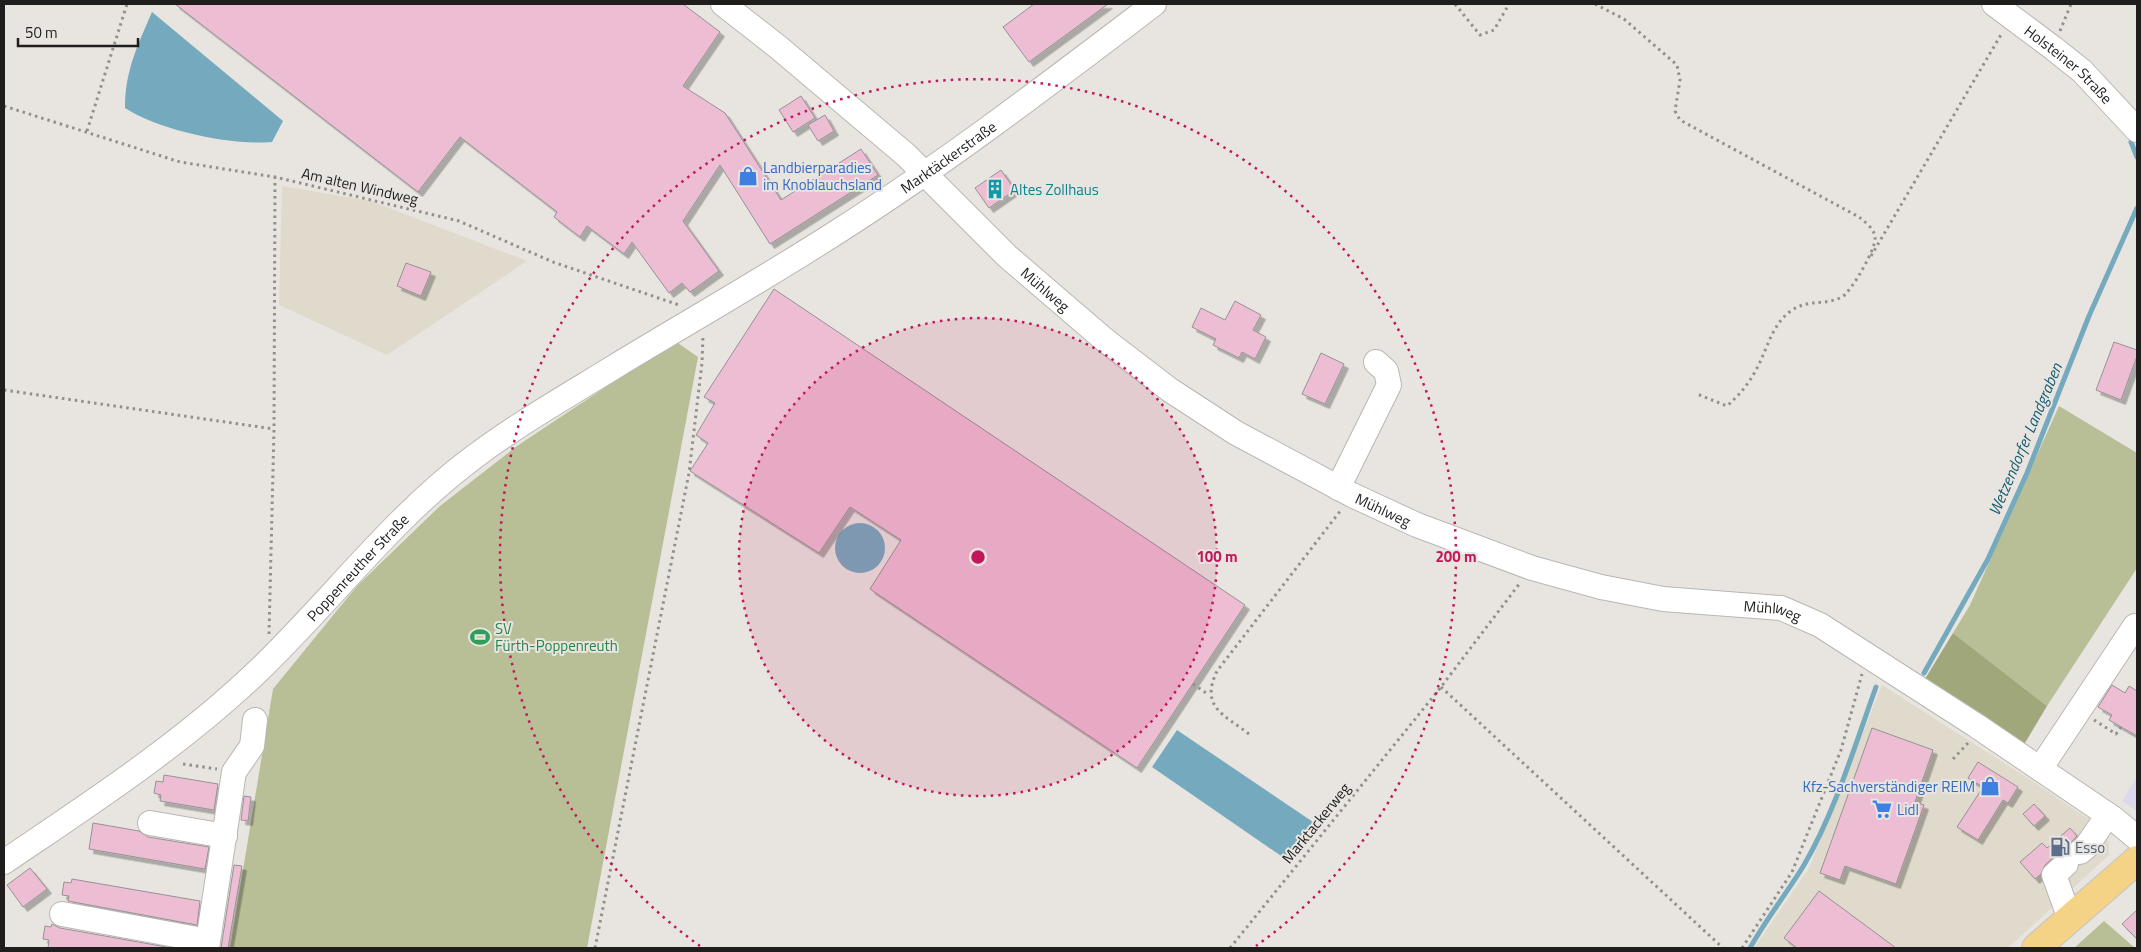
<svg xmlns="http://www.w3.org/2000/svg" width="2141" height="952" font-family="'Titillium Web',sans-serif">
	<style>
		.built { fill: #e0dacd }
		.education { fill: #ddd8ee }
		.green { fill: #b8be96 }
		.forest { fill: #a0a77a }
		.water { fill: #75aabe }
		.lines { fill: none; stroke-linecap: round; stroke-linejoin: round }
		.stream { stroke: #75aabe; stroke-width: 5 }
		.building { fill: #edbdd3; stroke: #979194; filter: url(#shadow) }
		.minor-casing { stroke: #bab7b2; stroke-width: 26 }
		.major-casing { stroke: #c5c4c4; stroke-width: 30 }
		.path { stroke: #92908c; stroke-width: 3; stroke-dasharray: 2.5 4; stroke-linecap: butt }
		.minor { stroke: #fff; stroke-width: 24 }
		.major { stroke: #f5d386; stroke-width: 28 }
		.ring { fill: none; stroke: #c2185b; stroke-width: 2.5; stroke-dasharray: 2.5 5 }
		.labels { text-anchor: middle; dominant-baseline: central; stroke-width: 4; stroke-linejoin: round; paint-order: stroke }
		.street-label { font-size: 15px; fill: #1f1e1c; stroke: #e8e5e0 }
		.shop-label { font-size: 15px; fill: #366cbe; stroke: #e8e5e0; text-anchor: start }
		.culture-label { font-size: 15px; fill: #0d838f; stroke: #e8e5e0; text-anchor: start }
		.leisure-label { font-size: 15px; fill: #27864d; stroke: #e8e5e0; text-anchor: start }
		.service-label { font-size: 15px; fill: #4e5e75; stroke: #e8e5e0; text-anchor: start }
		.water-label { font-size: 16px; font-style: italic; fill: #185d72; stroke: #e8e5e0 }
		.centre { fill: #c2185b; stroke: #e8e5e0; stroke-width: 2.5 }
		.ring-label { font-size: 15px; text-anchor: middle; font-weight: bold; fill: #c2185b; stroke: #e8e5e0; stroke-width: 4; stroke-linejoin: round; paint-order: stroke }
	</style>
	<defs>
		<filter id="shadow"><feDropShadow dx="4.5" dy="4.5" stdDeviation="0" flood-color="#0004"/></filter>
	</defs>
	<rect width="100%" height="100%" fill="#e8e5e0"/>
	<path class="built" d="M282,186L371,201L527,261L387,355L279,305Z
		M1882,685L2029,779L2105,830L2109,844V855L2008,948H1754L1809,868Z"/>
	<path class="education" d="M2137,777V811L2122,801Z"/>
	<path class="green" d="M675,341L698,357L587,948H230L273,689L357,586L440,506L517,446Z
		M2059,406L2137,453V568L2047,706L1953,633L1970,605Z
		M2104,921L2135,948H2074Z"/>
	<path class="forest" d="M1953,633L2047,706L2025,743L1925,679Z"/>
	<path class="water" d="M152,12L283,121L272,142C232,146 158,130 125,108C125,70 138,45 152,12Z
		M835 548a25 25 0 1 1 50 0a25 25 0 1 1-50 0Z
		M1177,730L1313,822L1287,860L1152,767Z"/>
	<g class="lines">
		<path class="stream" d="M2131,142L2137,157
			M1924,673L1988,559L2027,473L2089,316L2137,208
			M1750,948C1766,919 1787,893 1804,865C1835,812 1855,745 1876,687"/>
	</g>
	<path class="building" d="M175,4H683L720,32L683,86L725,113L781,200L861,149L878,175L770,244L720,165L683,221L719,271L690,292L682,283L669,293L632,242L624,254L587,226L580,237L554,217L557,212L460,137L418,192Z
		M1034,4H1108L1029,62L1003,27Z
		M801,96L815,118L793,132L779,110Z
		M825,115L834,131L818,141L808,125Z
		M1001,170L1015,190L989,208L975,188Z
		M406,263L431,272L421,296L397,286Z
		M774,289L1245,605L1137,768L870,589L901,540L850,507L819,553L690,471L708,443L696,435L715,403L704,397Z
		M1235,301L1261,315L1253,330L1266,337L1255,359L1242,352L1239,358L1213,345L1216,339L1192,327L1201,308L1225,320Z
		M2114,342L2137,350V356L2121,400L2096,390Z
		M1321,353L1344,364L1325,404L1302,394Z
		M2112,685L2125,693L2129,686L2137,691V736L2109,720L2112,715L2098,707Z
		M1872,728L1933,750L1915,802L1924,805L1896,884L1845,866L1840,880L1820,873Z
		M1978,762L2018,787L2008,803L2003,800L1978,840L1957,827L1983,787L1968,778Z
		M164,775L218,784L214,810L160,801L161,795L154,793L156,781L163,782Z
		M244,796L251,797L248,821L241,820Z
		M2034,804L2045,816L2034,826L2023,814Z
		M93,823L139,831L148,837L209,847L205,869L89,849Z
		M2070,828L2077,836L2067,847V851L2057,854L2045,865L2041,874L2035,879L2020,862L2042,843L2047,848Z
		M234,865L242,866L228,948H221Z
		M30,868L47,889L23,907L7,885Z
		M72,879L200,901L197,925L68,901L69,896L62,895L64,882L71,883Z
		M1819,891L1896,948H1797L1784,938Z
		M2137,910V939L2122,924Z
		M52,924L60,928L172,948H48L49,940L43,939L45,926L51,927Z"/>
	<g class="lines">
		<defs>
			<g id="minor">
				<path id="s1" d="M723,4L778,47L906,155L1007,256L1106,341L1170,390L1236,433L1352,495L1417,525L1532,568L1601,587L1663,599L1781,608L1820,625L1977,726L2114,819L2137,838"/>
				<path id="s2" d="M1994,4L2053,48L2082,71L2137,130"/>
				<path d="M1338,488L1389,385L1386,371L1376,362"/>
				<path d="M2040,769L2135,626L2137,628"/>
				<path d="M150,823L225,836"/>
				<path d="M2080,852L2086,847L2108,815"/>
				<path id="s3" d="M4,862C91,803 182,744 258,671C331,601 392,518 474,457C518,424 567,396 614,367C688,322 764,279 837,232C947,162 1050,83 1154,4"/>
				<path d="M2066,864L2054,875L2070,919"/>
				<path d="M62,914L208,941"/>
				<path d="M207,948L234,772L252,746L255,720"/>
			</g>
			<path id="major" d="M2036,948L2137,860"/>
		</defs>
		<use href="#minor" class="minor-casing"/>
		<use href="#major" class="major-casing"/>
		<path class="path" d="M1455,4L1480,35L1494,30L1509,4
			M1595,4L1624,19L1677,65L1680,80L1675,111L1680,120L1859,217C1865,222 1875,229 1875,238C1876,249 1851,292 1842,297C1820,308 1804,295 1782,319C1770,333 1765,354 1756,370C1748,385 1739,395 1727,406L1697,394
			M2060,31L2071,4
			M4,106L180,162L275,177L459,221L553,262L679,305
			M87,131L127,4
			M1871,256L2002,33
			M4,390L274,429
			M269,634L274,429L275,177
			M1193,684L1209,695
			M1441,687L1723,948
			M2094,720L2116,734L2121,727
			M1249,734C1223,714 1200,707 1217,671L1341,510
			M1953,759L1968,743
			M183,764L217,769
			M595,948L689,473L702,363L703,336
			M1230,948L1441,687L1520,583
			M1742,948L1792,872L1841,750L1862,674"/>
		<use href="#minor" class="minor"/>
		<use href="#major" class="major"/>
	</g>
	<circle cx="978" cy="557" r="239" fill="#c2185b" fill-opacity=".12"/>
	<g class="ring">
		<circle cx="978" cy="557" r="239"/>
		<path d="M700 946A478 478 0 1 1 1256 946"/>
	</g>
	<defs>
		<symbol id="shop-bare" viewBox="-9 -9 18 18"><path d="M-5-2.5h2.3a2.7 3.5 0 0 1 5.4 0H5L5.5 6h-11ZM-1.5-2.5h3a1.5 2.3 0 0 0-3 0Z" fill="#3f7fe0" stroke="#e8e5e0" stroke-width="2.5" paint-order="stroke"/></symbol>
		<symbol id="building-bare" viewBox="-9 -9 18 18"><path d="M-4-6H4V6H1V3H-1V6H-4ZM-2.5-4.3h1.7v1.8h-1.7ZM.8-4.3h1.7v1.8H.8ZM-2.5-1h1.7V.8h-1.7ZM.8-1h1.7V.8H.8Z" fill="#0f9aa8" stroke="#e8e5e0" stroke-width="2.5" paint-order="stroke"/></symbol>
		<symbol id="stadium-bare" viewBox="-9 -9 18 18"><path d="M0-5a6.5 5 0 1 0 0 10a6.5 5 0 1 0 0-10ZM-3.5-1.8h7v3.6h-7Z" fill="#2e9e5b" stroke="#e8e5e0" stroke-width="2.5" paint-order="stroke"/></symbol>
		<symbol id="supermarket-bare" viewBox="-9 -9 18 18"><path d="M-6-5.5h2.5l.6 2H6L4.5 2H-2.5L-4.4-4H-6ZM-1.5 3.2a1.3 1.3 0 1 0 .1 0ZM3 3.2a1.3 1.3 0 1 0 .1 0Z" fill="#3f7fe0" stroke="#e8e5e0" stroke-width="2.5" paint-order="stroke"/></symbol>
		<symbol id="fuel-bare" viewBox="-9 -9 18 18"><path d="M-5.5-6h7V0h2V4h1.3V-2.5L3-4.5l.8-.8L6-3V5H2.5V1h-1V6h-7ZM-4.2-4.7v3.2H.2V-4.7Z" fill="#5c6f8a" stroke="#e8e5e0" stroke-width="2.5" paint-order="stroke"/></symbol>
	</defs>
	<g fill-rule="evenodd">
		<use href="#shop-bare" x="734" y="162" width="28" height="28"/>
		<use href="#building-bare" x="981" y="175" width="28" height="28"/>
		<use href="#stadium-bare" x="466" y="623" width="28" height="28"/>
		<use href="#shop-bare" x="1976" y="772" width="28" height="28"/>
		<use href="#supermarket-bare" x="1868" y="795" width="28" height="28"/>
		<use href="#fuel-bare" x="2046" y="833" width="28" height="28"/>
	</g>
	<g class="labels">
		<g class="street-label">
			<text stroke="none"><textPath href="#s2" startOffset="96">Holsteiner Straße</textPath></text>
			<text stroke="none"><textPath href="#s3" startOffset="1184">Marktäckerstraße</textPath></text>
			<text transform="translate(360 186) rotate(13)">Am alten Windweg</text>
			<text stroke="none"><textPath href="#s1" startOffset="431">Mühlweg</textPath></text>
			<text stroke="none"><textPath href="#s1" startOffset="836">Mühlweg</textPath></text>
			<text stroke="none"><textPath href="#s3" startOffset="462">Poppenreuther Straße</textPath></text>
			<text stroke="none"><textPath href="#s1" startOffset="1241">Mühlweg</textPath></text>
			<text transform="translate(1316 823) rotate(-51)">Marktackerweg</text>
		</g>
		<g class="shop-label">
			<text x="763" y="167">Landbierparadies<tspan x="763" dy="17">im Knoblauchsland</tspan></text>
			<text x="1975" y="786" text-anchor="end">Kfz-Sachverständiger REIM</text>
			<text x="1897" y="809">Lidl</text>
		</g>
		<g class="culture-label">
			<text x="1010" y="189">Altes Zollhaus</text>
		</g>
		<g class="leisure-label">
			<text x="495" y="628">SV<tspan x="495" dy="17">Fürth-Poppenreuth</tspan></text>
		</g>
		<g class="service-label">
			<text x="2075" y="847">Esso</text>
		</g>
		<g class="water-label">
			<text transform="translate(2025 439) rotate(-67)">Wetzendorfer Landgraben</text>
		</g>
	</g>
	<circle cx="978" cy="557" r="8" class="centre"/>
	<g class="ring-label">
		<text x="1217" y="562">100 m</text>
		<text x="1456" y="562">200 m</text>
	</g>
	<rect width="2141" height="952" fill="none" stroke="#1f1e1c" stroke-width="10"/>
	<path d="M18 38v8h120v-8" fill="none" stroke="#1f1e1c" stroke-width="2.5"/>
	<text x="25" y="38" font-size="15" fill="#1f1e1c" stroke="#e8e5e0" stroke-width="4" paint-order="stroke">50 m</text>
</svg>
